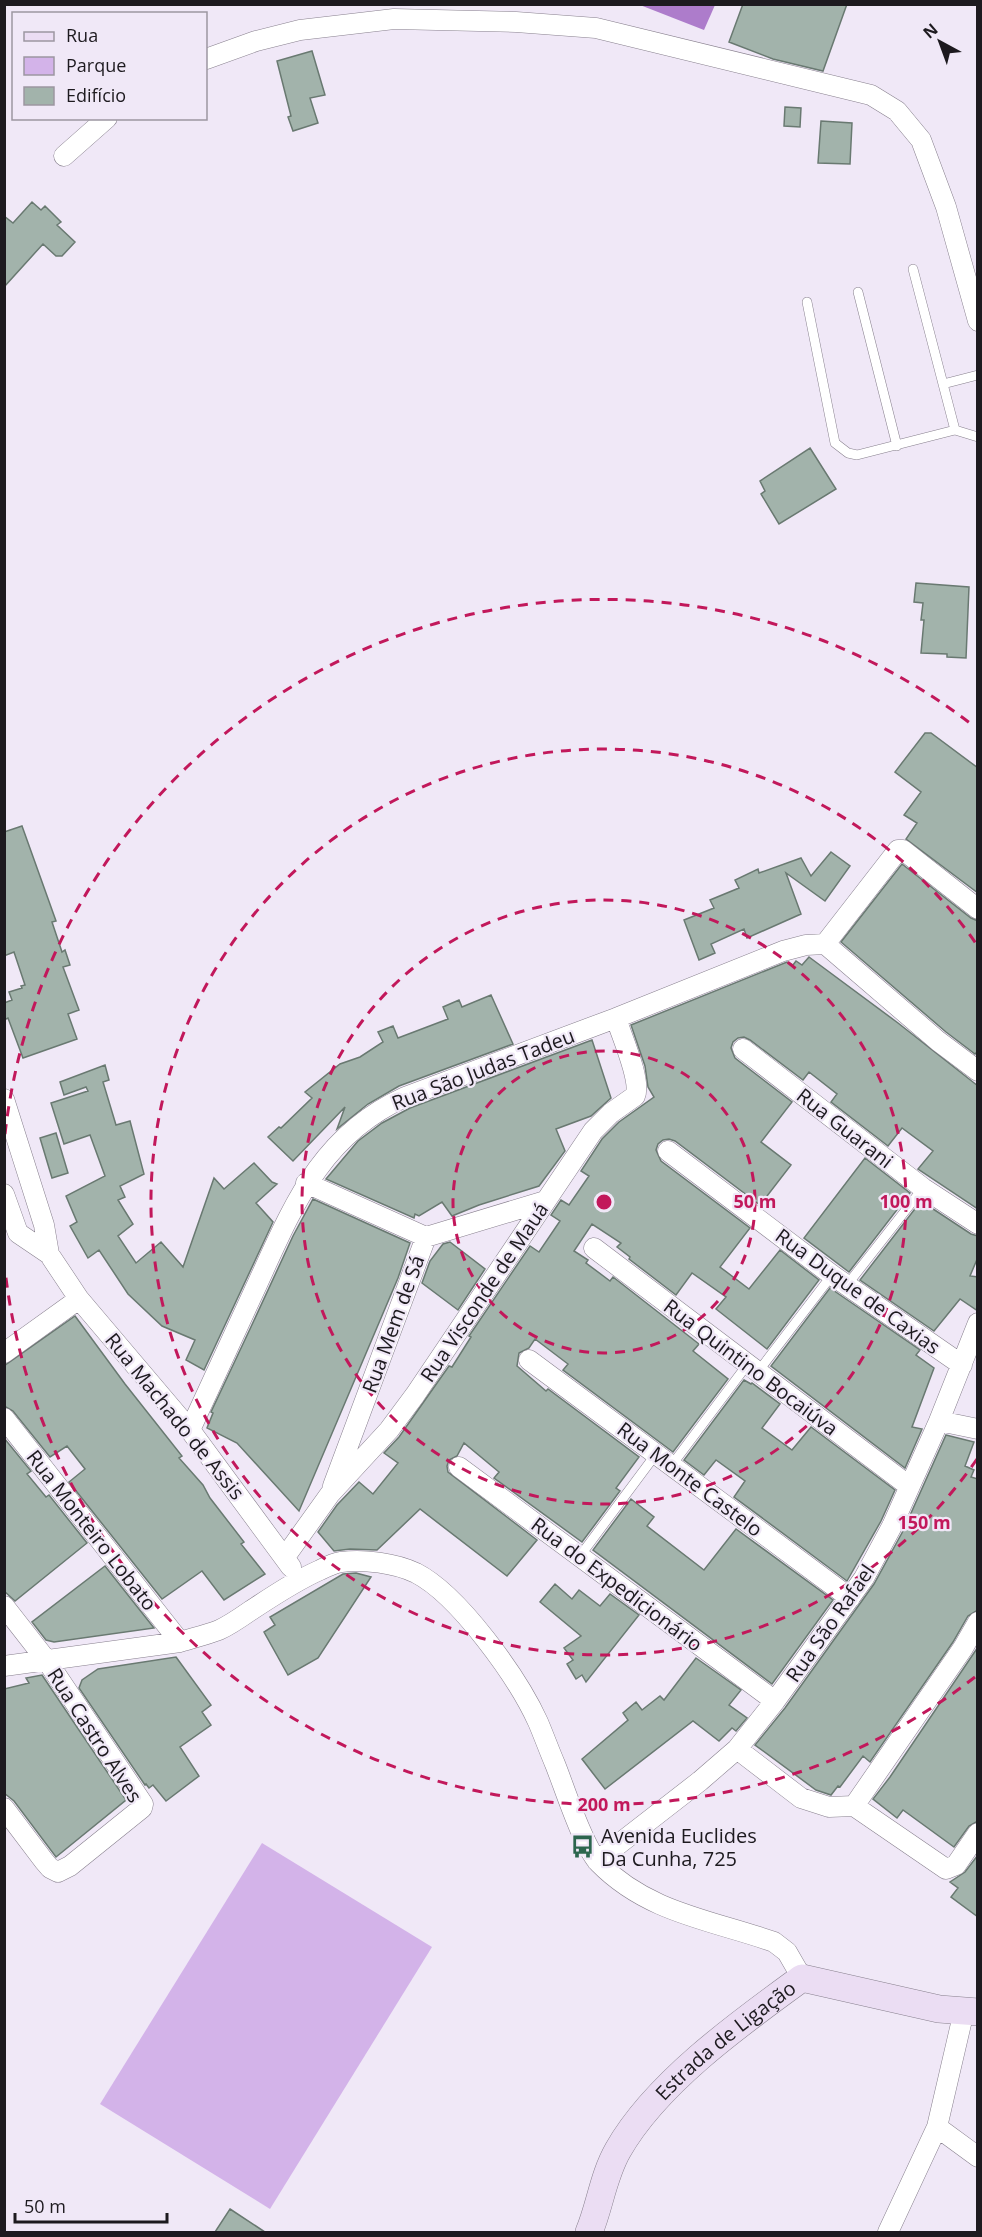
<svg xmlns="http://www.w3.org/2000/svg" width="982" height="2237" font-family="'Open Sans',sans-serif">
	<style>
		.green { fill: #d3b3e9 }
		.water { fill: #ad7ccb }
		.building { fill: #a2b3ab; stroke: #697971; stroke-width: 1.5 }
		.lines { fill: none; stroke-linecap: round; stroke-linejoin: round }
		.lane-casing { stroke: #88808e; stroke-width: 10 }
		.street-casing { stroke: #88808e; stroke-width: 21 }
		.secondary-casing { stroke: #88808e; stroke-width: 28 }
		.lane { stroke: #fff; stroke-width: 9 }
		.street { stroke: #fff; stroke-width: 20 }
		.secondary { stroke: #ebddf3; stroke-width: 27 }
		.ring { fill: none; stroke: #c2185b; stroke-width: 3; stroke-dasharray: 10 8 }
		.labels { text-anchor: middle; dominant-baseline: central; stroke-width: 4.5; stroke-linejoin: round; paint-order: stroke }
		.street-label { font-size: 20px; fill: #1d1a1f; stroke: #f0e8f7 }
		.poi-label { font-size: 20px; fill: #1d1a1f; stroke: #f0e8f7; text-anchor: start }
		.centre { fill: #c2185b; stroke: #f0e8f7; stroke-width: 3 }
		.ring-label { font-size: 18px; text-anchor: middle; font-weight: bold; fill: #c2185b; stroke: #f0e8f7; stroke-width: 4.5; stroke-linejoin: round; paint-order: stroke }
	</style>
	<rect width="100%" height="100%" fill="#f0e8f7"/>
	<path class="green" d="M262,1843L432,1947L270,2209L100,2104Z"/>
	<path class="water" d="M640,5L715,4V5L704,30Z"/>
	<path class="building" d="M743,4H847L823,71L773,59L729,42Z
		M312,51L325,95L310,98L318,123L293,131L288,117L291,116L277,61Z
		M785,107L801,108L800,127L784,126Z
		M821,121L852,123L850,164L818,163Z
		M32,202L41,210L45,206L61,222L57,225L75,242L62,256H56L43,244L4,287V216L13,223Z
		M810,448L836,489L779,524L761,494L765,491L760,481Z
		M916,583L969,587L966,658L947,657V654L921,653L924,620H921L923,603L914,602Z
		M925,733H931L978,768V893L906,839L917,823L904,815L921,792L895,772Z
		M22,826L56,921L52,922L62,952L65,950L70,965L63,967L79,1010L68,1014L77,1039L23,1058L8,1018L4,1020V1003L12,1000L9,992L22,988L21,986L25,985L14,952L4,956V832Z
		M831,852L850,866L825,901L786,873L801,914L747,938L744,929L711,944L715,953L699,960L684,920L714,908L710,900L739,888L735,880L758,869L759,873L801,858L811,876Z
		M902,864L971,918L978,921V1051L975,1054L946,1032L841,942Z
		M809,957L898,1023L978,1086V1209L918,1169L933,1151L902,1128L888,1146L831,1102L837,1094L809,1072L803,1080L750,1040L744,1037L738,1038L733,1042L731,1048L735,1058L792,1102L761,1142L791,1165L760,1205L675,1141L669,1139L663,1140L658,1144L656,1150L661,1161L750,1228L720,1267L749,1289L780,1250L819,1280L767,1349L716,1309L726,1297L692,1273L676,1295L629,1259L630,1257L617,1247L621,1243L592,1224L574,1251L588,1260L586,1263L610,1281L613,1277L699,1344L693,1351L728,1379L673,1452L563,1370L568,1364L535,1339L529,1348L519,1353L517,1366L546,1391L548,1389L639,1457L616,1488L620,1491L582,1542L494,1478L499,1472L464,1443L457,1456L449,1460L447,1466L448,1472L537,1540L507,1576L420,1509L377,1550L350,1549L334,1551L318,1532L337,1505L359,1482L373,1494L398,1463L384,1453L399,1437L449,1366L452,1367L471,1337L469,1336L530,1246L539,1252L560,1221L551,1215L561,1200L569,1205L589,1176L581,1171L602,1139L619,1122L654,1097L648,1087L645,1066L631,1025L787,962L793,965L796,961L802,965Z
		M491,995L513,1044L399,1086L368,1104L337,1129L345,1107L293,1161L268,1137L279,1127L281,1128L312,1098L305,1092L340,1064L360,1057L383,1042L378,1032L393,1026L398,1038L448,1019L443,1007L459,1000L462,1007Z
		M592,1040L611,1098L591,1116L556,1129L565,1151L539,1186L479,1205L452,1216L442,1202L419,1216L415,1214L414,1218L326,1179L358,1141L382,1123L410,1108Z
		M105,1065L109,1080L103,1082L116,1125L130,1121L144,1174L120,1186L125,1197L118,1200L133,1224L118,1236L136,1263L161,1242L183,1267L214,1178L224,1189L254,1163L272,1182L277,1184L256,1203L273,1222L204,1370L186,1360L195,1340L162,1326L128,1294L99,1250L88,1258L70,1226L77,1222L66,1196L105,1176L90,1135L64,1144L51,1103L88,1091L86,1087L64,1095L60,1082Z
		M56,1133L68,1173L52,1178L40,1138Z
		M865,1158L910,1193L849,1272L804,1238Z
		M313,1199L410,1243L398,1278L299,1511L237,1443L207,1428L213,1413L211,1412L250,1329L293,1236Z
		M921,1201L971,1234L978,1236V1257L970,1276L978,1277V1311L960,1299L934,1331L860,1280Z
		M450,1242L485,1269L458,1310L422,1283L430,1261L443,1244Z
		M830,1288L920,1350L916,1355L934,1368L912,1427L922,1429L905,1468L771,1366Z
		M75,1316L125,1384L182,1456L179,1458L203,1485L210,1498L244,1542L241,1544L265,1574L224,1600L202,1571L162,1599L69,1482L85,1469L67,1446L50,1457L13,1411L4,1406V1366Z
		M744,1380L751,1384L752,1383L780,1404L762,1428L792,1450L811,1427L895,1490L881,1521L847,1581L734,1497L745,1481L716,1460L704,1475L684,1460Z
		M946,1435L974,1442L965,1466L974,1470L971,1477L978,1479V1610L968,1616L953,1642L870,1762L863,1756L840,1787L838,1786L831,1795L816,1790L755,1745L785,1708L874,1584L903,1531Z
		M4,1438L31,1471L27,1474L46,1497L49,1495L87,1543L15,1601L4,1591Z
		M631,1499L654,1517L647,1526L704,1570L736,1529L833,1600L772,1684L593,1550Z
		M105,1566L154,1628L54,1642L46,1640L32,1622Z
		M356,1573L371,1577L318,1658L288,1675L264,1632L275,1625L270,1617L343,1574Z
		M555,1584L572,1599L579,1590L600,1606L610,1594L639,1615L586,1682L582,1675L576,1679L567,1664L573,1660L564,1648L581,1636L540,1602Z
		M978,1647V1821L969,1826L954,1847L903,1810L897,1818L873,1799L890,1777Z
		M176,1657L211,1705L202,1712L211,1725L180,1747L199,1776L166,1801L153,1785L149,1788L146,1784L145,1785L79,1688L82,1680L98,1669Z
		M696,1658L741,1690L729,1705L747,1718L736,1731L732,1728L719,1741L693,1721L605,1789L582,1759L628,1720L623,1713L636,1702L642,1710L660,1696L664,1700Z
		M42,1675L126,1800L56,1857L14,1801L4,1793V1689L29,1683L26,1678Z
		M978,1855V1917L951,1897L958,1888L950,1882L965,1872Z
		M230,2209L265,2232H215Z"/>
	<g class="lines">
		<defs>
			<path id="lane" d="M913,269L955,430
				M858,292L897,446
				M807,302L835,443L848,453L857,455L955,430L978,437
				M943,384L978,375
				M847,1285L923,1188
				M757,1373L832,1275
				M671,1466L747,1365
				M580,1556L656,1454"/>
			<path id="street" d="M206,59L256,41L300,30L394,19L516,22L596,28L871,95L897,111L921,140L946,207L978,321
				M64,156L107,118
				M825,944L938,1041L978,1071
				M743,1049L923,1188L978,1224
				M4,1099L44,1225L49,1254
				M668,1151L832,1275L962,1365
				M306,1183L426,1237
				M4,1194L18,1233L49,1254L79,1299L190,1430L291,1567
				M594,1248L909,1486
				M4,1353L79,1299
				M529,1360L850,1598
				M4,1418L180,1642
				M939,1421L978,1429
				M190,1430C212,1383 233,1336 255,1289C292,1209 319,1136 405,1097L616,1018L783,951L806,945L825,944L898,850H903L978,909
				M459,1467L775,1701
				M333,1486L426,1237L545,1201
				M285,1557L330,1494L389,1430L415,1395L593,1131L611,1113L635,1096C642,1081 621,1035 616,1018
				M4,1606L47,1661L143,1804L142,1808L70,1866L58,1872L50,1868L44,1861L4,1808
				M4,1666L180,1642C193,1638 206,1635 219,1630C230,1625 240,1618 250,1611C273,1596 295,1581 320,1570C326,1567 334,1563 341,1562C364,1559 395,1563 416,1573C459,1595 518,1678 538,1722C544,1736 549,1750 555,1764C565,1789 583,1846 599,1863C648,1913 712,1920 774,1942L787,1952L802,1978
				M737,1749L801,1798L829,1807L854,1806L946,1869L956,1865L978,1833
				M854,1806L963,1648L978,1622
				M597,1861L700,1781L737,1749L775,1701L864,1578L892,1526L939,1421L978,1323
				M937,2127L964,2011
				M888,2232L937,2127L978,2157"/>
			<g id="secondary">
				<path id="s1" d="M589,2232C600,2206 603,2176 618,2150C656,2083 740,2023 802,1978L939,2009L978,2012"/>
			</g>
		</defs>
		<use href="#lane" class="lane-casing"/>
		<use href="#street" class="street-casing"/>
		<use href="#secondary" class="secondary-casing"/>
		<use href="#lane" class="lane"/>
		<use href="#street" class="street"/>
		<use href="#secondary" class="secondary"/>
	</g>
	<g class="ring">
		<circle cx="604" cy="1202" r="151"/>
		<circle cx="604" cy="1202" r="302"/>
		<path d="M977 1459A453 453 0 1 1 977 945"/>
		<path d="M975 1677A603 603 0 0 1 5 1270M5 1134A603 603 0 0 1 975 727"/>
	</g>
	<defs>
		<symbol id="bus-bare" viewBox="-9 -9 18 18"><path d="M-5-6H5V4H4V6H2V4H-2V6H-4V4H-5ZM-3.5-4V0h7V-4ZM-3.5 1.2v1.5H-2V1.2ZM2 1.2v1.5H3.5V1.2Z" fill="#2c654e" stroke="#f0e8f7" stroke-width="2.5" paint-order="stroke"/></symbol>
	</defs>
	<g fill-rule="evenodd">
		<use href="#bus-bare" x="566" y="1830" width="33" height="33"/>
	</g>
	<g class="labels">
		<g class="street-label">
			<text transform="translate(483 1069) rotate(-21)">Rua São Judas Tadeu</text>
			<text transform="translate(845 1128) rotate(38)">Rua Guarani</text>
			<text transform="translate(858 1291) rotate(36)">Rua Duque de Caxias</text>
			<text transform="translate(484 1292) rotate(-56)">Rua Visconde de Mauá</text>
			<text transform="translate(393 1324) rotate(-70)">Rua Mem de Sá</text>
			<text transform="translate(751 1367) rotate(37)">Rua Quintino Bocaiúva</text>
			<text transform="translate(175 1416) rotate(51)">Rua Machado de Assis</text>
			<text transform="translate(690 1479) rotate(37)">Rua Monte Castelo</text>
			<text transform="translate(92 1530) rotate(52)">Rua Monteiro Lobato</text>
			<text transform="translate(617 1584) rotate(37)">Rua do Expedicionário</text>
			<text transform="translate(830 1623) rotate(-55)">Rua São Rafael</text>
			<text transform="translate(95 1735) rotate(57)">Rua Castro Alves</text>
			<text stroke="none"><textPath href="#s1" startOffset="242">Estrada de Ligação</textPath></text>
		</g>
		<g class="poi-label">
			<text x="601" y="1835">Avenida Euclides<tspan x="601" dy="23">Da Cunha, 725</tspan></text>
		</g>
	</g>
	<circle cx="604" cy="1202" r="9" class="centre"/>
	<g class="ring-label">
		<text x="755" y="1208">50 m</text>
		<text x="906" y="1208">100 m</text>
		<text x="924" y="1529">150 m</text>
		<text x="604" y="1811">200 m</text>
	</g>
	<rect width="982" height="2237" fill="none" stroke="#1d1a1f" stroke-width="12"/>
	<rect x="12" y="12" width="195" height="108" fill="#f0e8f7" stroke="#9c96a1" stroke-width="1.5"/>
	<rect x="24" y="32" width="30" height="9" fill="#ebddf3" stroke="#9c96a1" stroke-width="1.5"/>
	<text x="66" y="42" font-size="18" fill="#1d1a1f">Rua</text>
	<rect x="24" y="57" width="30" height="18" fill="#d3b3e9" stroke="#9c96a1" stroke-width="1.5"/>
	<text x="66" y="72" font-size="18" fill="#1d1a1f">Parque</text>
	<rect x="24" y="87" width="30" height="18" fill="#a2b3ab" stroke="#9c96a1" stroke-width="1.5"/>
	<text x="66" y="102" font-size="18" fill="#1d1a1f">Edifício</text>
	<g transform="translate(940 42) rotate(319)" stroke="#f0e8f7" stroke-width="4.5" paint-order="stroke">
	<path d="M0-4.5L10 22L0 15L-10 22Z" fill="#1d1a1f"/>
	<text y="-9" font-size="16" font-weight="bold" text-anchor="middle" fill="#1d1a1f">N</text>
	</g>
	<path d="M15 2213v9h152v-9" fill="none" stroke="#1d1a1f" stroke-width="3"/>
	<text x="24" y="2213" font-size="18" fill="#1d1a1f" stroke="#f0e8f7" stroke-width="4.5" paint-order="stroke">50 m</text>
</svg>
